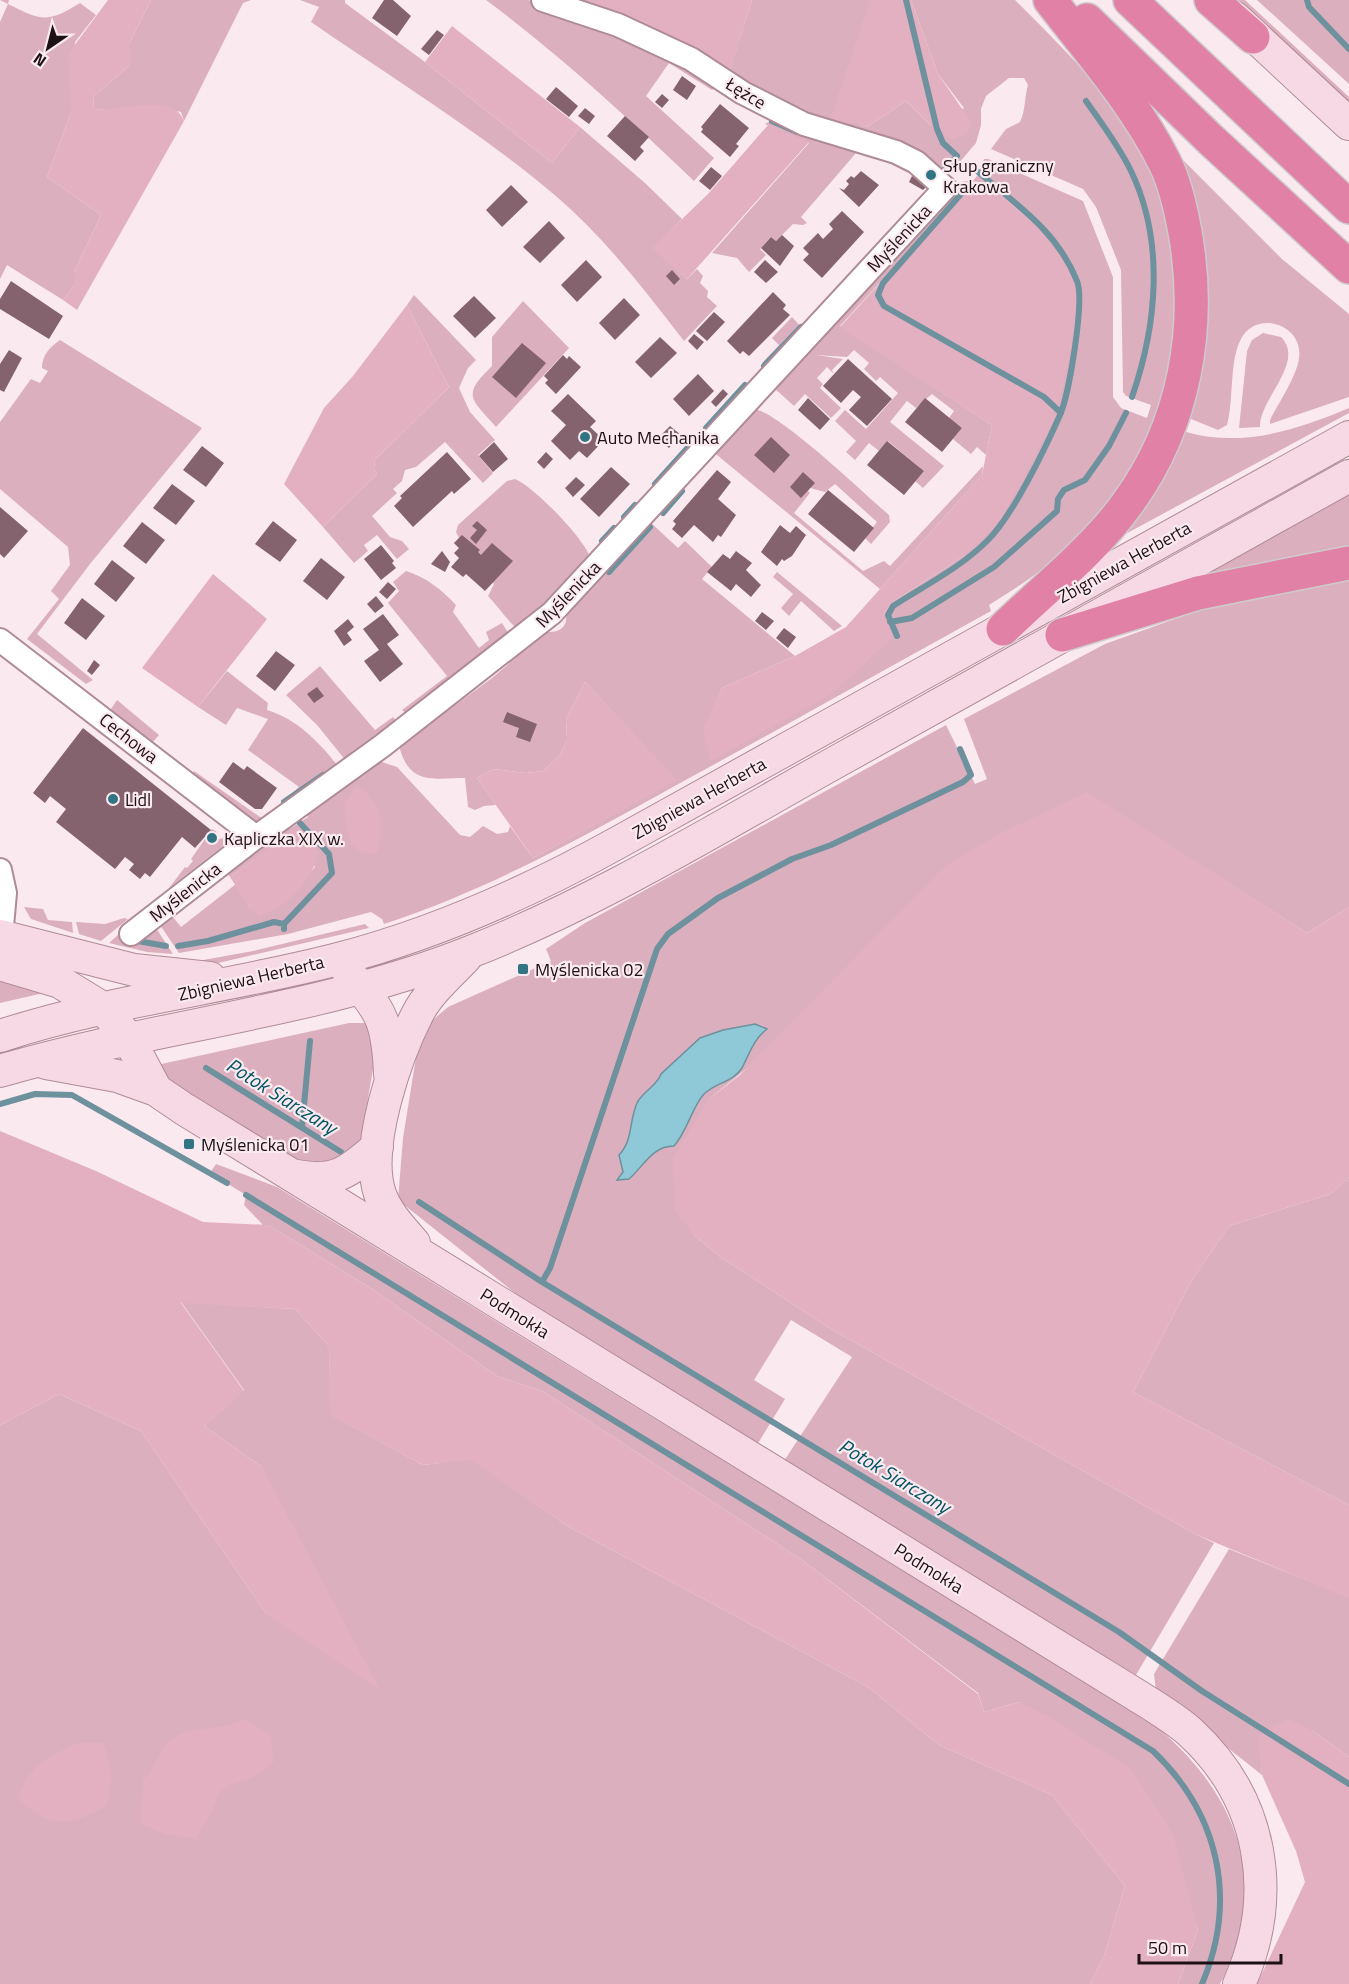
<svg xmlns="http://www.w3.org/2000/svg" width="1349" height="1984" font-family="'Titillium Web',sans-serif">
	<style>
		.green { fill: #dcafbe }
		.forest { fill: #e3b0c1 }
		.water { fill: #8fc8d7; stroke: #6d919d; stroke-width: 1.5 }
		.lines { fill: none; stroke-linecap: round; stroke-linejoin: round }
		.stream { stroke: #6d919d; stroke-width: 6 }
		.building { fill: #85636e }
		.street-casing { stroke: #af8b96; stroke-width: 26 }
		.secondary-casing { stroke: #af8b96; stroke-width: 34 }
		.highway-casing { stroke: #cecbcc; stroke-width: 36 }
		.street { stroke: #fff; stroke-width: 22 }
		.secondary { stroke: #f6d9e4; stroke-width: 32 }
		.highway { stroke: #e181a5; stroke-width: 33 }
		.poi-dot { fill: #317584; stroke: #faeaef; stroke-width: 2 }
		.labels { text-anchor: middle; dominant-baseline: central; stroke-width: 4.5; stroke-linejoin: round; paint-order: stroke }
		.street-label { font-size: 18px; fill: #1e1116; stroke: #faeaef }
		.poi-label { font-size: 18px; fill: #1e1116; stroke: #faeaef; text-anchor: start }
		.water-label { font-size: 20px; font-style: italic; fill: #005564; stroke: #faeaef }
	</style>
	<rect width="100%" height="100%" fill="#faeaef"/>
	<path class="green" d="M0,0H9L8,4C42,21 47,23 80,3L96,15L75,42L71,113L47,177L101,215L74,272V286L63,300L7,265L0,279V22L8,4Z
		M151,0H251L243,3L184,121L181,112L149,105L110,110L94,109L93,97L130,65V42Z
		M300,0H345V3L425,62L552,163L580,127L645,183L682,219L653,248L687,279L697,269L703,276L700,283L708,291L707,297L717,306L684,341C645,291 606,239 557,197C481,132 393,79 311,22L319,7Z
		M486,0H528L586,18L660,49L658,56L667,62L675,57L716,85L712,90L669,63L646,96L714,158L694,181C627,117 561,56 486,0Z
		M578,0L644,22L729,72L752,0H870L858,123L867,127L906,101L931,126L964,108L938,74L911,0H1015C1062,47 1111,94 1142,154C1201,271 1180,421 1095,521C1065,556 1028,581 989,605L991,611C888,668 785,726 682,782C585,836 490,889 384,924L382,919L371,912L288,934L179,953L160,925L172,916L181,927L236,884L250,908L307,876L315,867L298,828L230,877L227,873L288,826L291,828L308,817L306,812L379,761L397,767L460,835L470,837L483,826L497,834L508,832L510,826L533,858L676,780L585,682L566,719L567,740L560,755L543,771L526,773L493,769L477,778L496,805L484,806L475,810L468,807L465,778C436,778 410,786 400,749L402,744L492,678L546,632C560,633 568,627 566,613L649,521L678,548L685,541L712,567L702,579L795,656L722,688L704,730L883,616L891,603L964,556L1050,238L978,175L984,159H988L1083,201L1113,277V397L1121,408L1147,418L1151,405L1126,396L1123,392L1121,270L1096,207L1083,189L991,149L1006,129L1020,122C1026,110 1024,98 1028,85L1024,78H1009L986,96L981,109V125L976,143L953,170L943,173L850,134Z
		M1232,0H1245L1349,97V107Z
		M1257,0H1349V84Z
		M772,120L870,152L869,156L856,153L801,217L807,223L803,225L793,224L776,241L771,237L760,249L766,255L749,272L737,258L712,253L809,143L765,124Z
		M1176,153L1282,259L1349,314V397L1270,424V420C1278,404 1297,376 1299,358C1304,325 1257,309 1241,339C1229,361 1234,400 1227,425L1218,430L1191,419L1186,432C1242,448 1297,430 1349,408V413L1109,543L1182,416Z
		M974,180L840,326L992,425L986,455L977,447L971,454L953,439L962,428L949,418L954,411L932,394L916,408L907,401L890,422L944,466L923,488L915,481L924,471L888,441L879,451L869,443L855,460L846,452L856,441L835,421L845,410L866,429L898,393L880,377L876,381L864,369L869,363L854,350L847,357L816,355L843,359L832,370L834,374L827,367L817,378L823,384L820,388L841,408L831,418L805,394L794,406L773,387L961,182Z
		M414,295L476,360L468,368L459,388L470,412L495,440L478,455L493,473L483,483L445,442L416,467L405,470L402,481L393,489L397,493L372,516L390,537L402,541L409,549L397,559L377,535L364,545L368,551L354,563L323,527L377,474L374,469L375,460L449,387L407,305Z
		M523,301L569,348L496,427C471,398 461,396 492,366V337Z
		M792,317L803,329L767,368L762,363L779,345L772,338Z
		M1263,333L1281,337C1306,362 1259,399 1260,427L1239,428L1247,351L1252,340Z
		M60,340L202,428L90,564L37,634L93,680L86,684L27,639L59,599L51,591L70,565L68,547L0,489V422L31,379L40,383L48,371L42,368C42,355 50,347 60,340Z
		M752,409C773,406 868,497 889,515L890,522L871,544L865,538L877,522L835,484L825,492L810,488L808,491L810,493L794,513L863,571L884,561L890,566L983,466L982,475L880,589L717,455L716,448Z
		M515,479C534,487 583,537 590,557L574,579L518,629C506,620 499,607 488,596L494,584L454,543L459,538L456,532L458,525L507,481Z
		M1349,493V555L1157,598Z
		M406,571C427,578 441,589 456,605L453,612L479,648L489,640L486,632L502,623L512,639L410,716L402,710L447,676L388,603L399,591L393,582Z
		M777,572L842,626L834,631L801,601L789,616L781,608L793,594L773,577Z
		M1349,578V907L1307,933L1087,793L709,1099L694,1235L719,1256L831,1329L1197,1535L1214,1543L1136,1675L782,1464L852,1357L791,1320L754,1380L785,1399L757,1445L535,1309L398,1200L403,1138L418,1045L428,1024L448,1007L551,961L546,949L585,923L946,725L975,784L987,779L964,719L1105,644L1236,597Z
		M320,666L375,730L393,717L399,725L347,762L317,725L286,695Z
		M227,671L268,703L267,710C297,719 319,742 338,766L291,802L286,799L299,787L248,750L268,719L237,708L226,725L198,707Z
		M117,700L159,735L151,744L109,712Z
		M194,771L263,819L275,809L277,814L259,823L254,822L192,774Z
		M212,829L217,832L209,837L210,842L223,838V846L169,888L185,867L187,868L193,861L191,859Z
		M24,907L43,909L48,920L72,922L73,933L31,919Z
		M124,918L128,919L101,941L79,934L76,922L105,924Z
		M365,924L369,928L205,966L115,955L192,962L253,951Z
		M156,928L173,954L147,952L109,943L120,933L125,939Z
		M0,977L44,993L0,1003Z
		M349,1023H369L376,1051L361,1140L358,1146L331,1165L299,1162L176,1086L157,1065Z
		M216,1164L277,1187L1157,1727C1239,1796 1271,1884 1220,1984H1178L1198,1930L1186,1893L1019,1702L984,1712L978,1693L802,1560L544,1392L497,1376L369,1287L268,1225H263L244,1205L246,1195L210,1173Z
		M1349,1177V1505L1133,1392L1192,1280L1229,1226L1330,1194Z
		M181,1302L295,1309L329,1346L331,1415L423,1465L471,1459L569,1527L868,1687L939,1745L1052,1795L1125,1886L1104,1956L1090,1984H0V1425L59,1394L141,1431L267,1615L262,1467L204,1426L244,1390Z
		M1229,1549L1349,1597V1757L1313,1731L1259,1735L1262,1775L1156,1691L1154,1674Z"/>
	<path class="forest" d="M108,0H151L130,42V65L93,97L94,109C120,112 173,91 184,121L77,310L63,300L74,286V272L101,215L47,177L71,113L68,54Z
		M578,0H752L729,73L644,22Z
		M870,0H911L938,74L972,123L966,134L952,139L931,126L906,101L867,127L858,123H829Z
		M452,26L580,127L552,163L425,62Z
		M768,125L809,142L687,279L652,248L708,194Z
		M978,175L1050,238L1062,255L1076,286V323L1058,412L1001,520L964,556L891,603L883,616L893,637L833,693L711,761L703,730L722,688L795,656L846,627L982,475L992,425L840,327Z
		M407,305L449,387L375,460L374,469L377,474L323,527L284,484L324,408L353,376Z
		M213,574L267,619L198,707L142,668Z
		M585,682L677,780L533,858L477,778L493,769L526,773L543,771L560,755L567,740L566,719Z
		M356,786C383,800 384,829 377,854C344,855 348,830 344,804Z
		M1087,792L1307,933L1349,907V1177L1330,1194L1229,1226L1192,1280L1133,1392L1349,1505V1598L1197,1535L831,1329L719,1256L694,1235L675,1210L673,1158L709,1099L740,1075L944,867L997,835Z
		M298,827L312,841L319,853C311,882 287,906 260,916L250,908L230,877Z
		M0,1131L96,1171L203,1222L268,1225L369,1287L497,1376L544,1392L802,1560L978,1694L984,1712L1019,1702L1049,1717L1131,1769L1173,1834L1198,1930L1178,1984H1090L1104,1956L1125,1886L1052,1795L939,1745L868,1687L569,1527L471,1460L423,1465L330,1415L329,1346L295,1309L181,1303L244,1391L204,1426L262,1467L380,1690L267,1615L141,1431L59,1394L0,1425Z
		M244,1719L270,1735L274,1762L253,1777L229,1785L219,1793L211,1814L195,1839L165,1834L141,1824L143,1780C157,1768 158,1747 176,1736C193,1726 222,1731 244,1719Z
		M1288,1719L1313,1731L1349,1757V1984H1257L1305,1882L1296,1851L1262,1775L1258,1735Z
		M77,1743H103C112,1766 113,1783 106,1806C72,1826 49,1830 19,1799C24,1769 52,1755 77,1743Z"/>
	<path class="water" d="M755,1024L767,1029C753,1040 750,1053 742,1068C733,1082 715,1083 704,1094C693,1105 687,1132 674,1146C652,1146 644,1166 629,1179L617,1180L623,1172L619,1155C633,1141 629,1121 637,1103C643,1091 657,1086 661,1074L700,1038L723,1030Z"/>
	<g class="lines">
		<path class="stream" d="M906,0L937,129L943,143L957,156L944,170
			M1307,0L1309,7L1349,49
			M1086,101C1102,124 1119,146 1131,171C1165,242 1157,325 1132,397
			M772,121L797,132
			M961,194L883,283L878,295L884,306L1044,397L1061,413
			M764,366L801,327
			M706,428L745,385
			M655,484L691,444
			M663,513L682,491
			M624,517L635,505
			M602,541L614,528
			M609,572L650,527
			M890,622L912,618L994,567L1057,511L1058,499L1064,490L1085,480L1109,446L1126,413
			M897,636L888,615L893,606C924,586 960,568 987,541C1012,517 1045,449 1060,415C1069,395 1085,300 1077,281C1057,231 1017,205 977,171
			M284,802L323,775
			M284,929V924L332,873L329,854L300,823
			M138,941L166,946
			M178,946L208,941L274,922L284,924
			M206,1068L341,1152
			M0,1104L35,1094L72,1095L227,1183
			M302,1127L310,1041
			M246,1195L1153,1751C1219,1814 1238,1899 1202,1984
			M419,1202L542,1282L1119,1632L1202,1691L1349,1784
			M542,1282L550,1268L657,949L668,934L718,898L792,859L831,845L963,782L971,775L960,749"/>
	</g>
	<path class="building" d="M384,0H393L411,16L397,36L372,18Z
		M437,30L444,35L429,55L421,49Z
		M682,76L696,86L687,100L673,90Z
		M556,87L578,106L569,117L546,99Z
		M662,94L669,100L662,108L655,102Z
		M720,104L749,128L736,144L739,146L730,157L701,132L703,129L701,127Z
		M585,108L595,116L589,124L578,116Z
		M625,116L649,137L640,147L644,151L635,161L607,136Z
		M711,167L722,176L710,190L699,181Z
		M861,171L879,185L859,207L839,188L844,190L849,184L846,181L851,176L854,178Z
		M912,176L928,185L923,190L909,182Z
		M511,185L528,202L502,227L486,210Z
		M842,211L864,232L822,278L803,260L809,254L803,248L818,233L823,239L833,229L829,224Z
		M549,221L565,238L540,263L523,247Z
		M782,235L794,246L780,266L761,248L771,237L776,241Z
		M586,260L602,277L577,302L561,285Z
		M765,260L778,272L766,283L754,272Z
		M672,270L680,279L674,285L666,276Z
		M11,281L63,316L49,339L0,309V299Z
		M773,292L786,305L783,309L790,315L749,356L743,351L740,354L727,341Z
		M474,296L496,318L475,338L453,316Z
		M624,298L640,315L615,340L599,323Z
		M714,312L725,322L707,341L696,331Z
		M694,334L704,342L697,350L688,341Z
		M660,337L677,353L651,378L635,362Z
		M522,343L546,363L516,398L492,377Z
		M9,350L22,358L4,392L0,390V364Z
		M563,355L567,359L569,356L581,367L556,394L545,383L548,380L544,376Z
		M848,359L892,399L867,426L849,410L861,397L853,390L841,403L823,386Z
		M698,374L714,391L689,416L673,399Z
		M723,389L728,394L716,407L711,402Z
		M568,394L596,421L590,427L604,440L587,458L579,451L570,460L551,441L566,425L551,411Z
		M808,398L830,419L820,430L798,410Z
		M925,398L962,428L942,452L905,422Z
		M670,426L681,435L669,448L658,438Z
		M771,437L790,455L774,473L754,455Z
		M887,441L924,471L904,495L867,465Z
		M494,442L508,459L493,472L479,456Z
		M202,446L224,463L206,487L183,470Z
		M447,452L471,479L454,494L452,491L413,527L394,506L402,498L400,496Z
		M546,452L553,459L544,469L537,462Z
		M611,467L630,484L599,517L580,499Z
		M717,470L731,482L718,499L736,515L721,537L718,535L713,542L694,525L682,538L672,529L676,524L673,521Z
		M803,472L815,483L801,498L790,487Z
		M576,477L585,485L573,497L565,488Z
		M172,484L195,501L176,525L153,508Z
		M828,490L874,528L854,552L808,514Z
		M0,507L28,531L4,558L0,554Z
		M273,521L297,540L280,562L255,544Z
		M477,521L487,530L476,544L470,538L477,530L472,526Z
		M142,522L165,540L146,564L123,546Z
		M780,525L790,533L796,526L806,535L792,556L784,561L782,559L777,566L761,552Z
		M462,535L480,550L478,552L481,555L492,543L513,561L485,591L466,574L463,577L451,567L459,558L454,553L459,548L454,543Z
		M381,545L394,561L392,563L396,568L381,580L364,559Z
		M442,551L450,562L445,572L431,564Z
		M736,551L752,563L746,570L761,585L751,597L736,584L731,591L707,572L723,554L730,559Z
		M321,558L345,577L327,600L303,581Z
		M112,560L135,578L116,602L94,584Z
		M388,582L396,589L387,599L379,592Z
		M376,596L384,606L375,613L367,604Z
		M82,598L105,616L86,640L64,623Z
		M762,612L774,621L766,630L755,621Z
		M383,614L399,635L387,644L403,664L380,682L364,661L379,650L363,629Z
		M348,619L354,627L347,633L352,640L344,646L334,631Z
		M784,628L796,637L788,648L776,638Z
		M276,651L295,665L275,691L256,676Z
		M94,660L100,665L92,675L87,671Z
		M317,687L324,696L314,703L307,694Z
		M507,712L537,724L530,742L516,737L519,728L503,722Z
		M83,728L211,830L195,848L182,837L150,877L145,873L140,879L129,870L134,864L125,857L115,869L56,822L66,809L50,796L45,803L33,793Z
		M233,762L244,770L247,766L277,788L262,809H255L219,782Z"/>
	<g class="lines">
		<defs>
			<path id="street" d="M0,640L256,837
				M0,870L5,893L1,937
				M131,934L256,837L382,746L552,613L945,188L916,162L896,152L804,124L743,93L691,59L618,25L543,0"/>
			<path id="secondary" d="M1235,18L1349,124
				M0,936L134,970L210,978
				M0,964L60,982L104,1009L129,1039L156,1090L184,1109L1133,1693C1152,1705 1173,1717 1190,1732C1263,1799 1279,1895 1239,1984
				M349,974C382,1011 388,1023 390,1074
				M0,1036C110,1000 226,988 338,959C438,933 529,892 619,842L1349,437
				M46,1063L117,1076L156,1090
				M0,1071C155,1025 319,1012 470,952C595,903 711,832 827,767C1001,669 1175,572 1349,476
				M292,1175C333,1184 347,1174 377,1147
				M414,1243C401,1228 386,1212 380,1194C364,1147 396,1056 418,1013C429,992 450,974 466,957"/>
			<path id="highway" d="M1130,0L1349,207
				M1211,0L1253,37
				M1087,20L1211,140L1349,267
				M1003,629C1043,590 1094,550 1127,504C1185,425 1202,327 1185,232C1181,210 1175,183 1165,163C1135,103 1090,52 1050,0
				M1062,635L1198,593L1349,563"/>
		</defs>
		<use href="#street" class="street-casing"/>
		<use href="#secondary" class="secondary-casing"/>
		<use href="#highway" class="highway-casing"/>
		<use href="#street" class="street"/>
		<use href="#secondary" class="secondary"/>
		<use href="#highway" class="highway"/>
	</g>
	<g class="poi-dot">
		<circle cx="931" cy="175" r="6"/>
		<circle cx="585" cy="437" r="6"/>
		<circle cx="113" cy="799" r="6"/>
		<circle cx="212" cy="838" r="6"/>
		<rect x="517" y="963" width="12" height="12" rx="3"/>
		<rect x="183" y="1138" width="12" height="12" rx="3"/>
	</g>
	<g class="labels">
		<g class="street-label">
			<text transform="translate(746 93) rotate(31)">Łężce</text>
			<text transform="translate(899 238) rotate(-47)">Myślenicka</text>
			<text transform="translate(1124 562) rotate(-29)">Zbigniewa Herberta</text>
			<text transform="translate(568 594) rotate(-46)">Myślenicka</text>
			<text transform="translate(129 738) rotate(38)">Cechowa</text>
			<text transform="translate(699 798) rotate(-29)">Zbigniewa Herberta</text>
			<text transform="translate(185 892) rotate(-38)">Myślenicka</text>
			<text transform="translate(251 978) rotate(-13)">Zbigniewa Herberta</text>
			<text transform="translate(515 1313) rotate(32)">Podmokła</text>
			<text transform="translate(929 1568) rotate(32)">Podmokła</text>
		</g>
		<g class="poi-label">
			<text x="943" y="165">Słup graniczny<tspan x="943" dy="21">Krakowa</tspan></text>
			<text x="597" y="437">Auto Mechanika</text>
			<text x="125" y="799">Lidl</text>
			<text x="224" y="838">Kapliczka XIX w.</text>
			<text x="535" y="969">Myślenicka 02</text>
			<text x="201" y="1144">Myślenicka 01</text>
		</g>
		<g class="water-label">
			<text transform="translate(282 1096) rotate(32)">Potok Siarczany</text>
			<text transform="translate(895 1476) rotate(31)">Potok Siarczany</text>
		</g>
	</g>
	<g transform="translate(48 48) rotate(215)" stroke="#faeaef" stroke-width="4.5" paint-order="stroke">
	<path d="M0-4.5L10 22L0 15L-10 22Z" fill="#1e1116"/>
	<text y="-9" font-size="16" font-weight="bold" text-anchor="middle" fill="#1e1116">N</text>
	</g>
	<path d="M1139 1954v9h142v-9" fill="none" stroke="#1e1116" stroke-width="3"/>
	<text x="1148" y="1954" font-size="18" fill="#1e1116" stroke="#faeaef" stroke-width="4.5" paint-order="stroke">50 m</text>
</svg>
